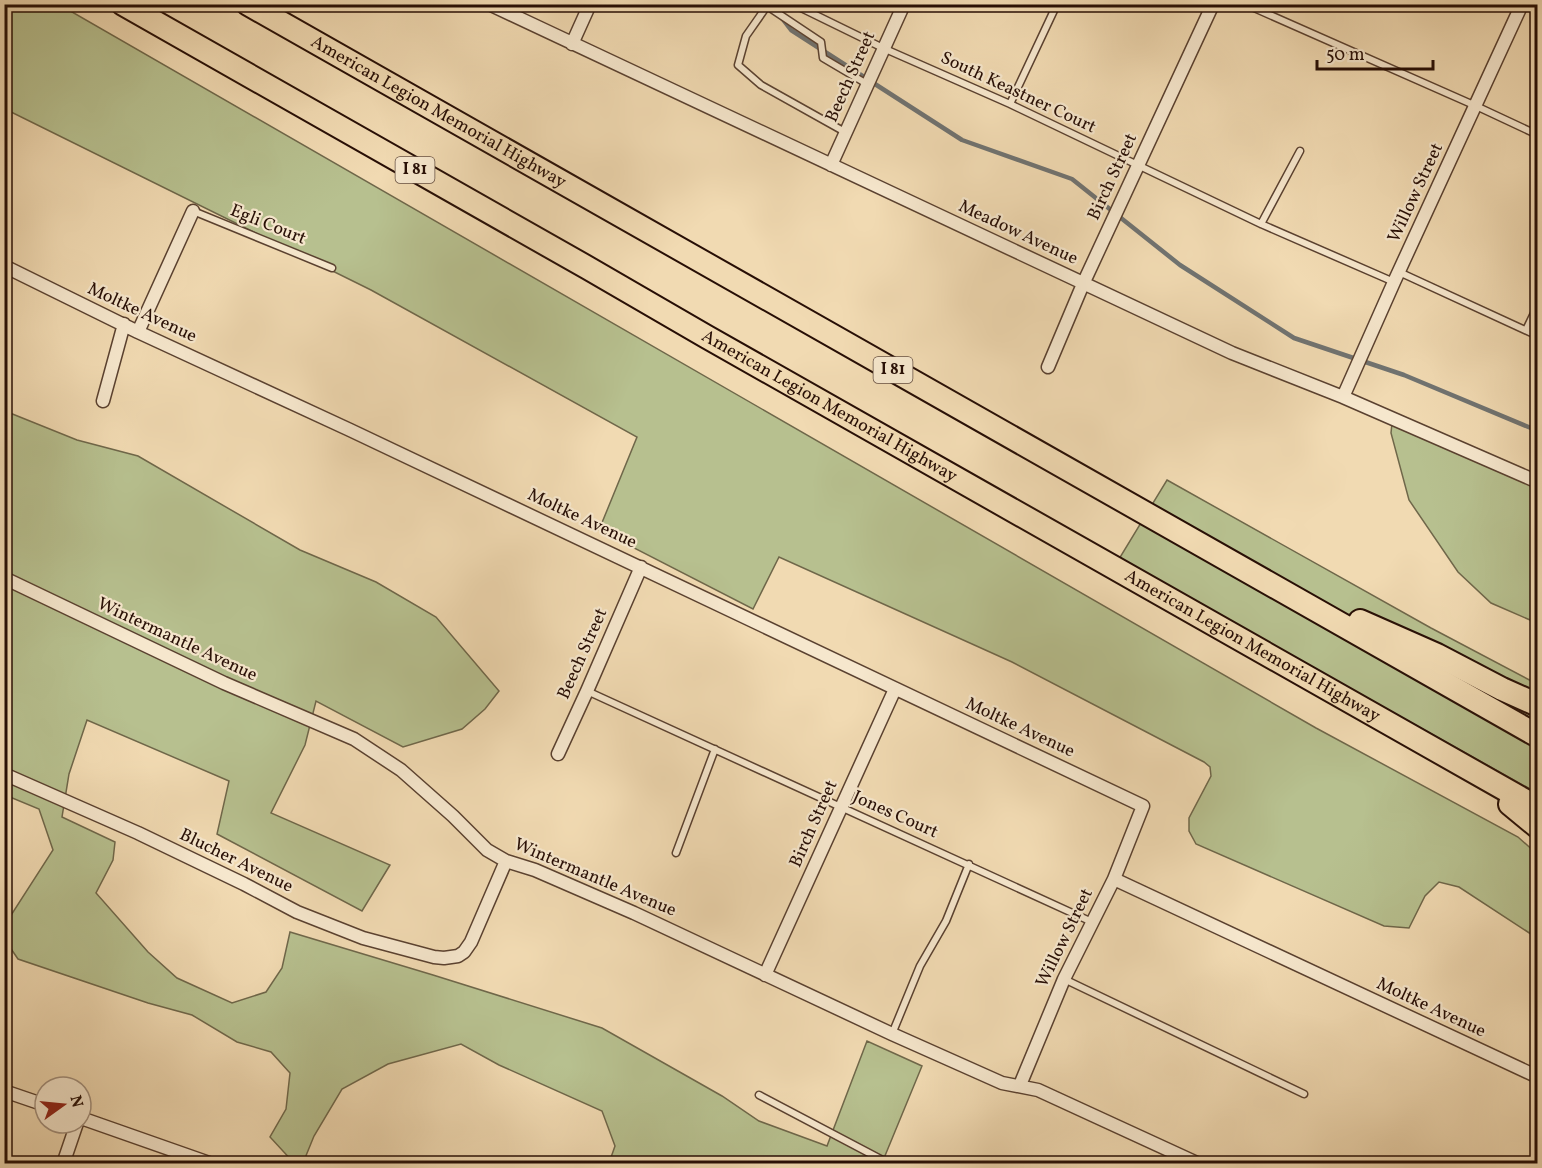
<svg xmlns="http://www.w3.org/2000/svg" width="1542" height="1168" font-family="Vollkorn,serif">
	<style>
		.green { fill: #b7c08f; stroke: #6f674a; stroke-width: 1.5 }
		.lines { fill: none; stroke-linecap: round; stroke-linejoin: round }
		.stream { stroke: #707371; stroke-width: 4.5 }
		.lane-casing { stroke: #5a4130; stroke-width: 9 }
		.street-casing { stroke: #5a4130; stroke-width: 15 }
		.highway-casing { stroke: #270e05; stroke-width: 26 }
		.lane { stroke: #f6e7cd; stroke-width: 6 }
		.street { stroke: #f6e7cd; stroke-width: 12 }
		.highway { stroke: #f1dab2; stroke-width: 22 }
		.labels { text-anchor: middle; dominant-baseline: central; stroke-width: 4.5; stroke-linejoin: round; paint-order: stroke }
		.shield { fill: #f6e7cd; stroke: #654f41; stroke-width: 1.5 }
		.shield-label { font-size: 16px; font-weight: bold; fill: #270e05 }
		.street-label { font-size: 18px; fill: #270e05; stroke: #f6e7cd }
	</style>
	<rect width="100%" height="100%" fill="#f1dab2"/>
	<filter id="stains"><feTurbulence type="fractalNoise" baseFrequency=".00333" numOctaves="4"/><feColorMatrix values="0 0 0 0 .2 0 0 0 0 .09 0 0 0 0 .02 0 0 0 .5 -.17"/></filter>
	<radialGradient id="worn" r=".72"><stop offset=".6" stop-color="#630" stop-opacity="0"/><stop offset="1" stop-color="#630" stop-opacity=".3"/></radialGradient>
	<path class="green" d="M4,5H60L1316,728L1518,837L1537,854V938L1459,887L1439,882L1425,896L1409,928L1384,926L1196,844L1189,831V818L1211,776L1210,767L1204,762L1012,662L779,557L753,609L599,530L637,437L371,290L5,109Z
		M5,411L77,440L138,456L300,550L376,582L436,617L499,691L485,709L462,729L403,747L316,701L305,745L271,813L390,865L362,911L217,834L229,781L87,720L69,774L62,817L115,842L113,860L96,893L148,952L177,978L232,1003L266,992L282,968L290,932L433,975L602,1028L722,1096L759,1121L827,1146L867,1041L922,1066L882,1163H609L615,1146L602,1111L499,1065L461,1044L388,1064L342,1089L314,1136L303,1163H294L270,1137L286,1109L290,1073L271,1052L237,1042L192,1015L148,1003L18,959L5,940L6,923L53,850L39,809L5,795L4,553L7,547L4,546Z
		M1393,413L1537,478V623L1491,603L1458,572L1409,500L1391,433Z
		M1167,480L1431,628L1537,684V793L1119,559Z"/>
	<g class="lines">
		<path class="stream" d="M781,17L791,30L962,140L1072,179L1180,265L1294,338L1404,375L1538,431"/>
		<defs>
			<path id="lane" d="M793,4L883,48L1010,104L1261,224L1394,282
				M1245,4L1476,106L1538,135
				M1010,104L1057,4
				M845,132L761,85L738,65L746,36L767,6L821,42L823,58L867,84
				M193,211L332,268
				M1261,224L1300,151
				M1399,272L1538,336
				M1526,330L1538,305
				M587,691L1092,922
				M676,853L715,749
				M1064,979L1304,1094
				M892,1034L920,966L946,921L969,864
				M759,1095L890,1164"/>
			<path id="street" d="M489,4L1232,353L1343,397L1538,482
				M572,44L590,4
				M831,165L904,4
				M4,266L138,332L350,430L1143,806L1114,879L1064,979L1020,1085
				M138,332L193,211
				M1048,367L1083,284L1213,4
				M1343,397L1394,282L1522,4
				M103,401L124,324
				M4,578L224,683L354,739L401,770L453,816L487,850L506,861L535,870L634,913L892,1034L1002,1083L1038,1090L1199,1164
				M558,754L587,691L641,567
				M4,774L138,833L244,884L297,912L363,938L434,957L444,958L458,956L464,952L471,942L506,861
				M1114,879L1538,1077
				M765,975L895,689
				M4,1091L45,1105
				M81,1118L212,1164
				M63,1164L77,1123"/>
			<g id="highway">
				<path id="s1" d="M123,4L588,268L707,337L1538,808"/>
				<path id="s2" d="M248,4L1538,736"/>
				<path d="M1360,621L1437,655L1502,689L1538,705"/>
				<path d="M1510,804L1538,827"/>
			</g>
		</defs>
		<use href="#lane" class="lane-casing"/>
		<use href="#street" class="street-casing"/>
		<use href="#highway" class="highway-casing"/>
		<use href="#lane" class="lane"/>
		<use href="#street" class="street"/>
		<use href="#highway" class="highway"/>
	</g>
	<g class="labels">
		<g class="shield">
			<rect x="395.5" y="157" width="39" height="26" rx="4.5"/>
			<rect x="873.5" y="357" width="39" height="26" rx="4.5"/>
		</g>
		<g class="shield-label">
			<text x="415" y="170">I 81</text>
			<text x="893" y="370">I 81</text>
		</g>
		<g class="street-label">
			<text transform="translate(851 77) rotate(-66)">Beech Street</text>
			<text transform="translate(1018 93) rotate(25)">South Keastner Court</text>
			<text stroke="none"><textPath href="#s2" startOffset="219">American Legion Memorial Highway</textPath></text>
			<text transform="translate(1113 177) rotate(-65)">Birch Street</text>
			<text transform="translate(1416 193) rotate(-65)">Willow Street</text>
			<text transform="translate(268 225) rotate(22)">Egli Court</text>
			<text transform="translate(1018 233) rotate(25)">Meadow Avenue</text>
			<text transform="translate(142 313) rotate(25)">Moltke Avenue</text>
			<text stroke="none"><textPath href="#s1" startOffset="813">American Legion Memorial Highway</textPath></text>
			<text transform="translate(582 519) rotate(25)">Moltke Avenue</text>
			<text transform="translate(177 640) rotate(25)">Wintermantle Avenue</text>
			<text stroke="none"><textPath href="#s1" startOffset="1299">American Legion Memorial Highway</textPath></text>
			<text transform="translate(583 654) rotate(-66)">Beech Street</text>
			<text transform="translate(1020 728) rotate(25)">Moltke Avenue</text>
			<text transform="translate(895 815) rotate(24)">Jones Court</text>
			<text transform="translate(814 824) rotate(-66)">Birch Street</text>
			<text transform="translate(236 861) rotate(26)">Blucher Avenue</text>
			<text transform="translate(595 878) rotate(23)">Wintermantle Avenue</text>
			<text transform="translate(1065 938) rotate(-64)">Willow Street</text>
			<text transform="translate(1431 1008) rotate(25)">Moltke Avenue</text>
		</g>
	</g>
	<rect width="1542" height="1168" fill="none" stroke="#f1dab2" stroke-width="24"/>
	<rect x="6" y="6" width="1530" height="1156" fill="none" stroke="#270e05" stroke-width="3"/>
	<rect x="12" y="12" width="1518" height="1144" fill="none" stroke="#270e05" stroke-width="1.5"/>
	<g transform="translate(63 1105) rotate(75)"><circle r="28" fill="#f6e7cd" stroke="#a3907d" stroke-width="1.5"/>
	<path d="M0-4.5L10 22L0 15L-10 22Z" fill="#8f2418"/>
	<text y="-9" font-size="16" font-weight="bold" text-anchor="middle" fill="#270e05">N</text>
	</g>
	<path d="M1317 60v9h116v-9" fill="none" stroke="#270e05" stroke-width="3"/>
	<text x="1326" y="60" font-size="18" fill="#270e05" stroke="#f6e7cd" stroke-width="4.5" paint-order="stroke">50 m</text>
	<rect width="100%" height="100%" filter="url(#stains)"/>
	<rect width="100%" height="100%" fill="url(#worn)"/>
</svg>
